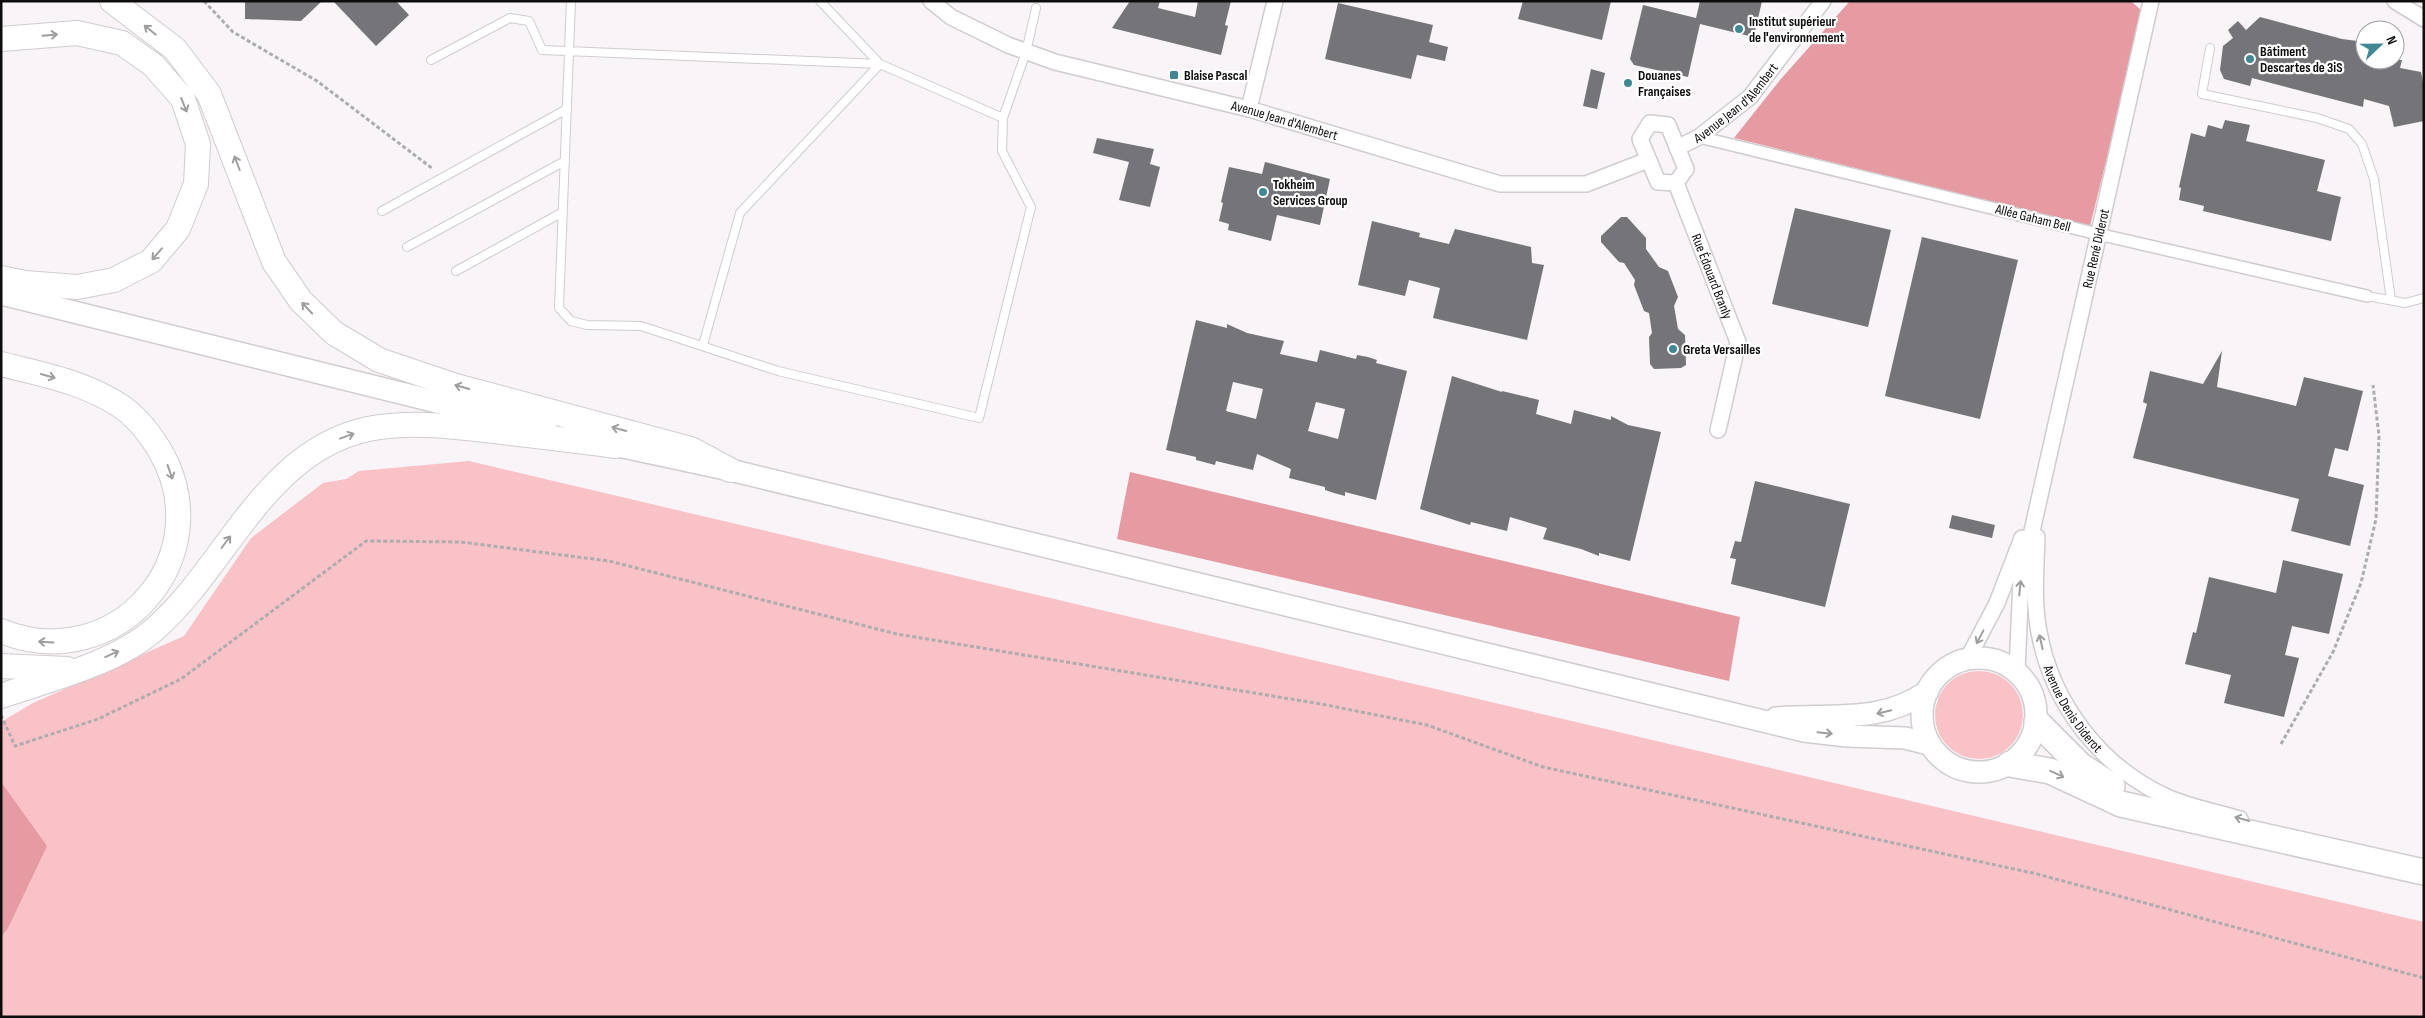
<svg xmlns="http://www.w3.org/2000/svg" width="2425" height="1018" font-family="'Sofia Sans Condensed',sans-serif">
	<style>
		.green { fill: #f8c2c7 }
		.forest { fill: #e69aa2 }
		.building { fill: #757478; fill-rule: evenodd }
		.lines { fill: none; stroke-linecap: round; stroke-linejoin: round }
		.service-casing { stroke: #d0cccf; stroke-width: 10 }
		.pedestrian-casing { stroke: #d0cccf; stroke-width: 14 }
		.minor-casing { stroke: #d0cccf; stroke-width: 18 }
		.secondary-casing { stroke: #d0cccf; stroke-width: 24 }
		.primary-casing { stroke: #d0cccf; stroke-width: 26 }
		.trunk-casing { stroke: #d0cccf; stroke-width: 28 }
		.path { stroke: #afacaf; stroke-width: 3; stroke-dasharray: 4 2.5; stroke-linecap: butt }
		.service { stroke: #fff; stroke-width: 8 }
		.pedestrian { stroke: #fff; stroke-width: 11 }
		.minor { stroke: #fff; stroke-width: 15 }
		.secondary { stroke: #fff; stroke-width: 21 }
		.primary { stroke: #fff; stroke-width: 24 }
		.trunk { stroke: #fff; stroke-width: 25 }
		.oneway { stroke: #9f9e9f }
		.poi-dot { fill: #428794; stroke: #fff; stroke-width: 2 }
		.labels { text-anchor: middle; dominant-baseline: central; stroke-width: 4.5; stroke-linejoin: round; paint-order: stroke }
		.poi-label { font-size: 14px; font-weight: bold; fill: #0e0d0e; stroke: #fff; text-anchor: start }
		.street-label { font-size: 14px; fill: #0e0d0e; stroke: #fff }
	</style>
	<rect width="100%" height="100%" fill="#f8f4f8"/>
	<path class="green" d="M469,461L2424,922V1017H1V722L33,703L184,636L251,538L323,483L346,479L359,471Z
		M1935 715a44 44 0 1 1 88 0a44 44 0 1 1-88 0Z"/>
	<path class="forest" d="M1850,1H2131L2143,12L2090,226L1734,138L1780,80Z
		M1130,472L1740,617L1729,681L1117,539Z
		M1,782L47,846L8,928L1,937Z"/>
	<path class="building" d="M245,1H322L301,21L245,19Z
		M333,1H396L409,15L376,46Z
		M1130,1H1160L1158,8L1195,17L1198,1H1231L1225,25L1228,26L1221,55L1112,28Z
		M1523,1H1611L1602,40L1518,19Z
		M1700,1H1762L1755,32L1749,36L1700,24L1688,77L1634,65L1630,59L1643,5L1696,18Z
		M1338,3L1433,25L1429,42L1448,47L1445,61L1417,55L1411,79L1325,59Z
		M2260,17L2342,39L2365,42V60H2402L2400,68L2421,72L2424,87V121L2394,127L2389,106L2364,99L2363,107L2252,78L2250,86L2224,79L2220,70L2223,46L2233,38L2228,30L2238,21L2246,30Z
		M1591,69L1605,73L1597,109L1583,106Z
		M2225,120L2250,125L2246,141L2325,160L2317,191L2341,197L2331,241L2203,211L2204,206L2179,200L2181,188L2179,187L2191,133L2205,137L2208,125L2222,129Z
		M1097,138L1154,149L1150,164L1160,167L1150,207L1119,200L1129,162L1093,153Z
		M1265,162L1330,179L1320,225L1277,215L1271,241L1228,230L1229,224L1219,221L1223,203L1221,202L1229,167L1262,174Z
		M1795,208L1891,230L1868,327L1772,304Z
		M1621,217H1627L1646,238V249L1659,267L1668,271L1678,297L1674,306L1678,329L1685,335L1686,365L1681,368L1654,369L1650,364L1649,337L1652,333L1649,313L1644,311L1634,285L1635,280L1624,263L1619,262L1601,242V236Z
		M1372,221L1420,233L1419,237L1449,244L1455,229L1531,247L1532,263L1544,265L1527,340L1433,318L1440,288L1409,280L1405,296L1358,285Z
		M1922,237L2018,260L1980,419L1885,396Z
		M1196,320L1227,328V324L1247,333L1284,341L1280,354L1317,362L1320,350L1356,359L1357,355L1368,357L1377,360L1376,363L1407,371L1376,500L1345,492V496L1334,493L1325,490V487L1289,478L1291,469L1257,454L1253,470L1216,461L1215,465L1196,460V457L1166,450ZM1233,382L1263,389L1256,419L1226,411ZM1316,402L1345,409L1338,439L1308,431Z
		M2222,351L2217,387L2296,406L2304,377L2363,391L2348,451L2335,448L2328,476L2364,485L2350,546L2291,531L2299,499L2133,458L2147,404L2143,402L2150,371L2203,384Z
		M1452,376L1502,392V391L1539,400L1536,414L1571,424L1574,410L1611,420V416L1628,425L1661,432L1630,561L1599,553V556L1581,549L1543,539L1547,528L1510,517L1507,531L1471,522L1470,525L1420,509Z
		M1755,481L1850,504L1825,607L1731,584L1736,559L1730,558L1735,541L1741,542Z
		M1952,515L1995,525L1992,538L1949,528Z
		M2283,560L2343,574L2329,634L2292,626L2285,655L2299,658L2284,717L2224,703L2231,675L2185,664L2193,632L2196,633L2209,577L2276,593Z"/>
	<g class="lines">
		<defs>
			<path id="service" d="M571,1L559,308L571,321L587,325L641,326L778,371L979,418L1031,207L1002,151L1003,118L880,64L820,1
				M2210,48L2202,94L2317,118L2349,129L2362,144L2374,179L2391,300
				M431,60L510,18L529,21L542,50L880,64
				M1003,118L1026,52L1036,8
				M382,211L567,109
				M407,247L565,161
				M456,271L563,212
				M2367,296L2405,303L2424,298
				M703,345L740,213L880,64"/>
			<path id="pedestrian" d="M1699,137L2098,234L2367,296"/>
			<g id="minor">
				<path id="s1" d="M931,1L951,17L1008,45L1055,62L1249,109L1500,184H1586L1648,160"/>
				<path d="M2395,1L2424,19"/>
				<path d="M1249,109L1275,1"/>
				<path d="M1650,123L1668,125L1686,169L1676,183L1658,182L1640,139Z"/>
				<path id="s2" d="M1677,148L1699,137L1750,97L1823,1"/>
				<path id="s3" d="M1676,183L1738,342L1718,430"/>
				<path id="s4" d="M2037,537C2036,568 2033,601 2039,632C2052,704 2101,767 2167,797C2190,807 2216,812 2240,819"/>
				<path d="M1968,658L1997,603L2022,538"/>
				<path id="s5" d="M2017,671L2021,580L2151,1"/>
			</g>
			<path id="secondary" d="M1,294L546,429
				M600,442L730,470L1804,731L1847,736L1905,738L1929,744
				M1922 715a57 57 0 1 1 114 0a57 57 0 1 1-114 0Z
				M1776,718C1831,713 1879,725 1928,691"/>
			<path id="primary" d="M112,1L175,49L209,94L274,262L301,301L334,333L379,360L456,386L691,449L730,470
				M1,39L77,33L122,43L153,65L183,99L198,144L196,184L178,229L151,261L114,280L77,287L25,283L1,278
				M1,364C41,374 84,382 119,405C136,416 148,431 159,449C223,556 116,678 1,631
				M1,666L67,669
				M1,696C51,679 117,663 156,628C227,565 265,451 368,429C413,420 458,427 503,432C541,437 579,441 616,446"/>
			<path id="trunk" d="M2037,722L2081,766L2112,786
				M2010,764L2050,771L2121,804L2424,872"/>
		</defs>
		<use href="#service" class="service-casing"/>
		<use href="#pedestrian" class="pedestrian-casing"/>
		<use href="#minor" class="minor-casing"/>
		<use href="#secondary" class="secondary-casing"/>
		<use href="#primary" class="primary-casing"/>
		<use href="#trunk" class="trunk-casing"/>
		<path class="path" d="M204,1L233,32L317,81L433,169
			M1,715L15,746L98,719L181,679L366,541L461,542L609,561L897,634L1321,704L1427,725L1543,767L2037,874L2424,978
			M2281,744L2333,652L2361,583L2376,519L2379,436L2373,385"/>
		<use href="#service" class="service"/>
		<use href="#pedestrian" class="pedestrian"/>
		<use href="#minor" class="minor"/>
		<use href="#secondary" class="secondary"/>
		<use href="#primary" class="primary"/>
		<use href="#trunk" class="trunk"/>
	</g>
	<defs><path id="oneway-shaft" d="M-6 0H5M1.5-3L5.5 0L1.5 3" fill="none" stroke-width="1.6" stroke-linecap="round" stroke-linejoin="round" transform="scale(1.25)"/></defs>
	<g class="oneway">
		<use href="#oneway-shaft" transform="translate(150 30) rotate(-141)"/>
		<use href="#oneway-shaft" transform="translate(50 35) rotate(-5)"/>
		<use href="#oneway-shaft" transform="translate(184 105) rotate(68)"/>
		<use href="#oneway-shaft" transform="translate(237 163) rotate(-111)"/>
		<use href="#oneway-shaft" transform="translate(157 254) rotate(131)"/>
		<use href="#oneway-shaft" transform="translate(307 308) rotate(-133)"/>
		<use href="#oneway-shaft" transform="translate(48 376) rotate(16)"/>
		<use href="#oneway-shaft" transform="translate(462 387) rotate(-164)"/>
		<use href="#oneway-shaft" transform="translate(619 429) rotate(-165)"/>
		<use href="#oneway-shaft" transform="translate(347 436) rotate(-20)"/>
		<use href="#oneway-shaft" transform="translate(170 472) rotate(71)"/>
		<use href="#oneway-shaft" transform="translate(226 542) rotate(-53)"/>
		<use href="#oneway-shaft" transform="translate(2020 588) rotate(-84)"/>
		<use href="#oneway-shaft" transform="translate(1980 637) rotate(118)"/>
		<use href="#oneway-shaft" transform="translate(46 642) rotate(-177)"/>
		<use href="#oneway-shaft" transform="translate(2041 642) rotate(-103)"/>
		<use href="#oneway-shaft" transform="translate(112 654) rotate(-24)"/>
		<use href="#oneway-shaft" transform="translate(1884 712) rotate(167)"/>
		<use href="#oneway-shaft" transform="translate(1825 733) rotate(6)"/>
		<use href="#oneway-shaft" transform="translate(2057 774) rotate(25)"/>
		<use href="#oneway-shaft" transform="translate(2242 819) rotate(-164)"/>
	</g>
	<g class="poi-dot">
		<circle cx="1739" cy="29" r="5"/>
		<circle cx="2250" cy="59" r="5"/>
		<rect x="1169" y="70" width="10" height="10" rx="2.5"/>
		<circle cx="1628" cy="83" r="5"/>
		<circle cx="1263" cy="192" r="5"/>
		<circle cx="1673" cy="349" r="5"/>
	</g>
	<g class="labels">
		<g class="poi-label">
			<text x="1749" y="21">Institut supérieur<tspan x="1749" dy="16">de l'environnement</tspan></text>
			<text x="2260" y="51">Bâtiment<tspan x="2260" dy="16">Descartes de 3iS</tspan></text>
			<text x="1184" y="75">Blaise Pascal</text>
			<text x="1638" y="75">Douanes<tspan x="1638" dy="16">Françaises</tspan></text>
			<text x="1273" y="184">Tokheim<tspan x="1273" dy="16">Services Group</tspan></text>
			<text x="1683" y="349">Greta Versailles</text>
		</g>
		<g class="street-label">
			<text stroke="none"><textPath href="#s2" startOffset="75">Avenue Jean d'Alembert</textPath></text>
			<text stroke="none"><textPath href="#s1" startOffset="376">Avenue Jean d'Alembert</textPath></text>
			<text transform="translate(2033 218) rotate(14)">Allée Gaham Bell</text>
			<text stroke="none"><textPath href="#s5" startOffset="431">Rue René Diderot</textPath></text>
			<text stroke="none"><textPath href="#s3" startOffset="100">Rue Édouard Branly</textPath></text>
			<text stroke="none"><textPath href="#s4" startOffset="180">Avenue Denis Diderot</textPath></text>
		</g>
	</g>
	<rect width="2425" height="1018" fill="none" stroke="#0e0d0e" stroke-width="5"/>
	<g transform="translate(2380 45) rotate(68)"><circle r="24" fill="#ffffff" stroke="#9f9e9f"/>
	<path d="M0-4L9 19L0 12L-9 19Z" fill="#428794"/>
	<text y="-8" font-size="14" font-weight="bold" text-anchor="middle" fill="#0e0d0e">N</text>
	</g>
</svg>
